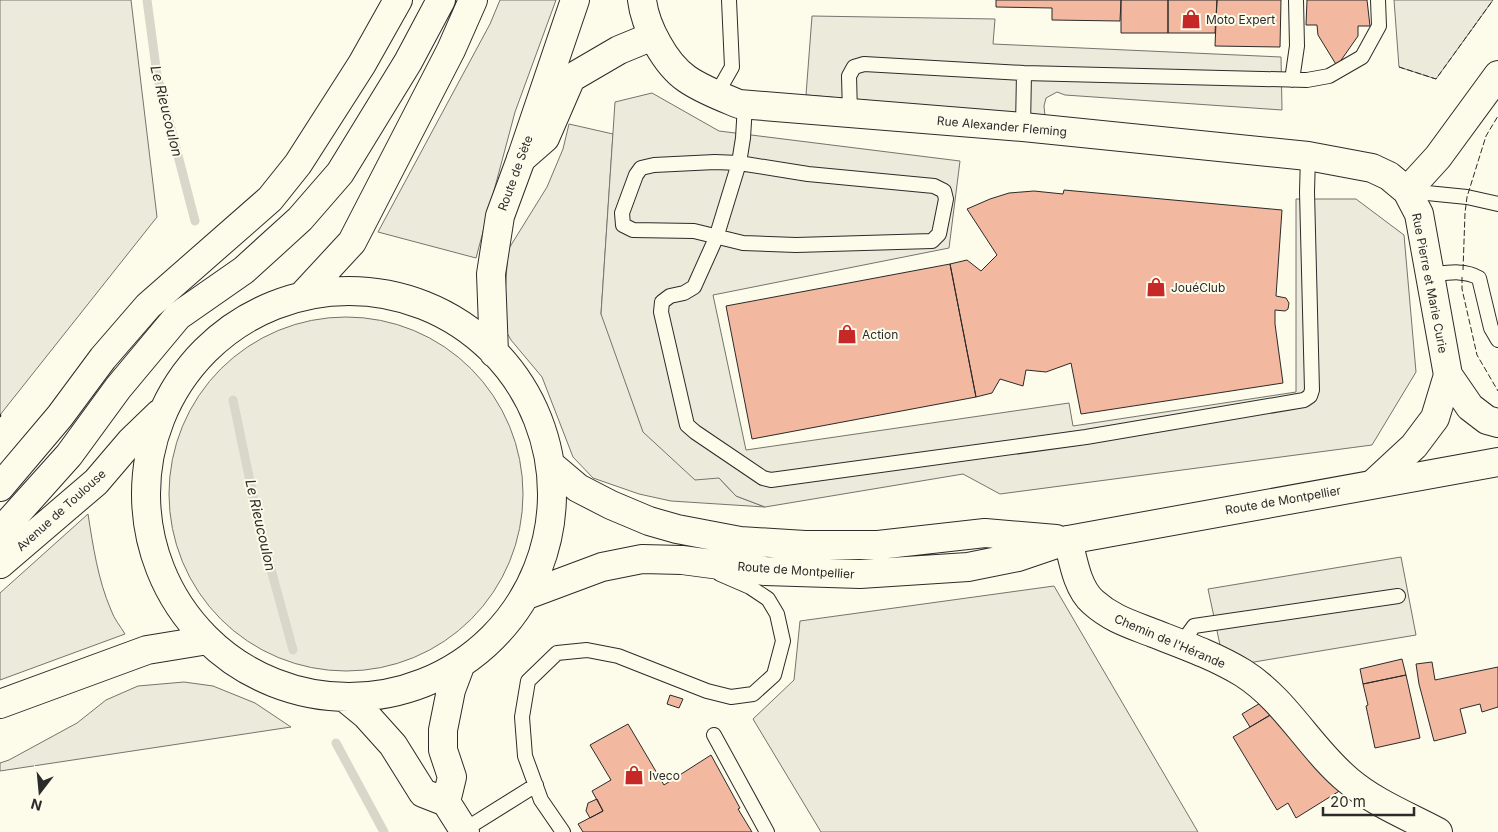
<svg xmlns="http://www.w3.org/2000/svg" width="1498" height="832" font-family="Inter,sans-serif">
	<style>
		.green { fill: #ecebdb; stroke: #74746e }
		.parking { fill: #eceadb; stroke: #74746e }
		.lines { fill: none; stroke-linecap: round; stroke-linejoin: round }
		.stream { stroke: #d8d7c9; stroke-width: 9 }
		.building { fill: #f2b8a0; stroke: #2b2b2b }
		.service-casing { stroke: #2b2b2b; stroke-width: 16 }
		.minor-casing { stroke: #2b2b2b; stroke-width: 30 }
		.primary-casing { stroke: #2b2b2b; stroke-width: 30 }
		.service { stroke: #fdfbea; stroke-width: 14 }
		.minor { stroke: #fdfbea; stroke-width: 28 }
		.primary { stroke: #fdfbea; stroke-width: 28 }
		.fence { stroke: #2b2b2b; stroke-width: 1; stroke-dasharray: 6 2.5; stroke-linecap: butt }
		.wall { stroke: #2b2b2b; stroke-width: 2.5 }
		.labels { text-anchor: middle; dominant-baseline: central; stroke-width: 4; stroke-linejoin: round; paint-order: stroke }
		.poi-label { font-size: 12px; fill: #2b2b2b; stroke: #fdfbea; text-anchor: start }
		.street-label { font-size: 12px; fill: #2b2b2b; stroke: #fdfbea }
		.water-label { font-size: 14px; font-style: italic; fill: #2b2b2b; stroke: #fdfbea }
	</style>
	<rect width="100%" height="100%" fill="#fdfbea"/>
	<path class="green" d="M0,0H131L157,217L0,415Z
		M500,0H556L515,112L476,258L378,232L490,24Z
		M569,124L613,134L601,314L719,478L736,496L765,507L671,501L639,494L593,478L573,457L542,377L511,340L503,326L508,250L547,187L563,149Z
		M169 494a177 177 0 1 1 354 0a177 177 0 1 1-354 0Z
		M88,514C93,546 98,580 111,610C114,619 121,627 125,634L0,680V593Z
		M1054,586L1198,832H821L753,719L794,680L800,621Z
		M184,682L213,686L255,703L291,727L0,771V763L9,760L77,723L106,700L138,686Z"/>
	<path class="parking" d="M1394,0H1493L1436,79L1399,67Z
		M812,16L995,19L993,44L1281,57L1282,110L1065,95L1057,92L1046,98L1044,106L1045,116L806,95Z
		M652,93L719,131L960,161L949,248L713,295L746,450L1069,403L1073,426L1296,392V199H1356L1404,235L1416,372L1372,445L1000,494L963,474L765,507L736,496L719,478L695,480L643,432L601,314L615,102Z
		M1401,557L1416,635L1248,663L1220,645L1208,589Z"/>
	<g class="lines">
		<path class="stream" d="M147,0L157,75L195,221
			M233,400L260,529L293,650
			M336,743L384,832"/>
	</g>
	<path class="building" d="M996,0H1121L1120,21L1052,20V8L996,7Z
		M1121,0H1168V33H1121Z
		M1168,0H1217L1215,33H1168Z
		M1217,0H1281L1280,47L1215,46Z
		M1307,0H1367L1370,26H1358V36L1337,66L1318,35L1317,25H1306Z
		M1064,190L1282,210L1276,296L1286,298L1289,303L1288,309L1285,311L1275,310V324L1283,383L1081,414L1071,363L1046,372L1026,370L1023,386L1000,379L992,393L976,397L950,264L967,260L981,271L997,255L967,209L990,199L1009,193L1034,191L1063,194Z
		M950,264L976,397L752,439L726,306Z
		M1402,659L1406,675L1363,684L1360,669Z
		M1432,662L1435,680L1498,667V707L1482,712L1480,704L1460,709L1466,733L1434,741L1419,684L1416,664Z
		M1406,675L1420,738L1375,748L1366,706L1368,705L1363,684Z
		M670,695L683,699L679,708L667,704Z
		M1262,702L1270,715L1250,727L1242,714Z
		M1274,713L1341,790L1296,818L1288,803L1277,810L1233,737Z
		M628,724L664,785L711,755L740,808L738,809L752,832H583L578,824L603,811L592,791L611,780L590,745Z
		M597,799L603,811L590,818L586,811L588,803Z"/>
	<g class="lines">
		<defs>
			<path id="service" d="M1292,80L1297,46L1296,0
				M716,95L732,67L729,0
				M745,105L743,138L739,163L716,238L694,287L684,293L670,296L662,302L661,312L687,425L695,432L763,478L771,480L1086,437L1304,400L1310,396L1312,390L1307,192L1308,156
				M850,113L849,76L854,67L864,64L1024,73L1307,80L1329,76L1362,57L1379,26L1378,0
				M1023,127L1024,73
				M715,162L739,163L808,174L934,186L944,191L946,199L939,234L932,241L796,245L743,243L694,231L633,230L623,225L622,213L636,175L641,168L654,165Z
				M1407,191L1467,197L1498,204
				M1430,275C1446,273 1464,269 1479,278L1491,328L1498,340
				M1181,644L1194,626L1398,596
				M714,735L767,832
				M464,830L536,785
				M563,832L541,800L525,756L522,717L528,681L557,653L587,650L618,656L707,691L731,697L753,694L774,675L783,641L777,614L768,599L750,587L720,574"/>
			<path id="minor" d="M642,0C645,26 665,64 687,79C703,90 722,97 739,104L1023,127L1308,156L1372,168L1389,176L1407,191
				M1498,75L1438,157L1407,191L1419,214L1448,375L1470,407L1487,420L1498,423
				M521,159L545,138L571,78L619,50L653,36
				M1373,484L1414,446L1435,418L1448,375
				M0,487L60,416L103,358L148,306L270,199L298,164L362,64L398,0
				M1068,540C1073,560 1077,588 1093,602C1112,619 1130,624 1153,633C1184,645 1215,656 1243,673C1287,701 1310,749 1349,781C1375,803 1408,816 1438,832"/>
			<path id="primary" d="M146 494a203 203 0 1 1 406 0a203 203 0 1 1-406 0Z
				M303,295L352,242L451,50L473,0
				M494,353L491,274L500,216L521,159L575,0
				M552,466L578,488L611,505L649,521L677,529L740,541L805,545H878L985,533L1056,539
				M0,532L69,455L118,388L178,316L244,270L300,219L340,173L408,62L441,0
				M0,564L96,482L131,441L159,414
				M527,595L602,567L642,559L682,560L765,571L860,574L968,567L1018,557L1068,540L1498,462
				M344,697L366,715L393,745L423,793L446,802L465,832
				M0,704L147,650L208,640
				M446,802L452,777L443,750V730L451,690L460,666"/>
		</defs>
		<use href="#service" class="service-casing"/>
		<use href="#minor" class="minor-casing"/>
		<use href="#primary" class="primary-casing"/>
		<use href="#service" class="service"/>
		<use href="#minor" class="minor"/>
		<use href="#primary" class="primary"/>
		<path class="fence" d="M1399,67L1436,79L1493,0
			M1463,270L1465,213L1467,197L1486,136L1498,116
			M1462,277V289L1477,355L1498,391"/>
		<path class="wall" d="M0,415V416"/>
	</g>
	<defs>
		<symbol id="shop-bare" viewBox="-9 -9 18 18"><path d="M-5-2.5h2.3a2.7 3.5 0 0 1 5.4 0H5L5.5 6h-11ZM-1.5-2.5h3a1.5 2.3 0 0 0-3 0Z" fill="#c62828" stroke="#fdfbea" stroke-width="2.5" paint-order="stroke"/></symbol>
	</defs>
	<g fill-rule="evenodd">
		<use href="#shop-bare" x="1177" y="5" width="28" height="28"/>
		<use href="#shop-bare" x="1142" y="273" width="28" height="28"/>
		<use href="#shop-bare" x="833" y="320" width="28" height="28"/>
		<use href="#shop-bare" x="620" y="761" width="28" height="28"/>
	</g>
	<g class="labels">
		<g class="poi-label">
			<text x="1206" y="19">Moto Expert</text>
			<text x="1171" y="287">JouéClub</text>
			<text x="862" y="334">Action</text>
			<text x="649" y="775">Iveco</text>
		</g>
		<g class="street-label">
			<text transform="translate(1002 126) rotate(5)">Rue Alexander Fleming</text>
			<text transform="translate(515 173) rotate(-70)">Route de Sète</text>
			<text transform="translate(1430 283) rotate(79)">Rue Pierre et Marie Curie</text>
			<text transform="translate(1283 500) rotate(-10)">Route de Montpellier</text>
			<text transform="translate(61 510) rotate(-42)">Avenue de Toulouse</text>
			<text transform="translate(796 570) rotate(4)">Route de Montpellier</text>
			<text transform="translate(1170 641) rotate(23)">Chemin de l'Hérande</text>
		</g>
		<g class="water-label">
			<text transform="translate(167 111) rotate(76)">Le Rieucoulon</text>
			<text transform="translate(261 525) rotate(77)">Le Rieucoulon</text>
		</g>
	</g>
	<g transform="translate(40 792) rotate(196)" stroke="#fdfbea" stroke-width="4" paint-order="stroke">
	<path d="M0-4L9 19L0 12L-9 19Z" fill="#2b2b2b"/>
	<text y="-8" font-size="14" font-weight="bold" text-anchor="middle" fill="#2b2b2b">N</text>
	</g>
	<path d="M1323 807v8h91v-8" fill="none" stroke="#2b2b2b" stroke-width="2.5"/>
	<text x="1330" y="807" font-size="15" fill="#2b2b2b" stroke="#fdfbea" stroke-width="4" paint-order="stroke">20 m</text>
</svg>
